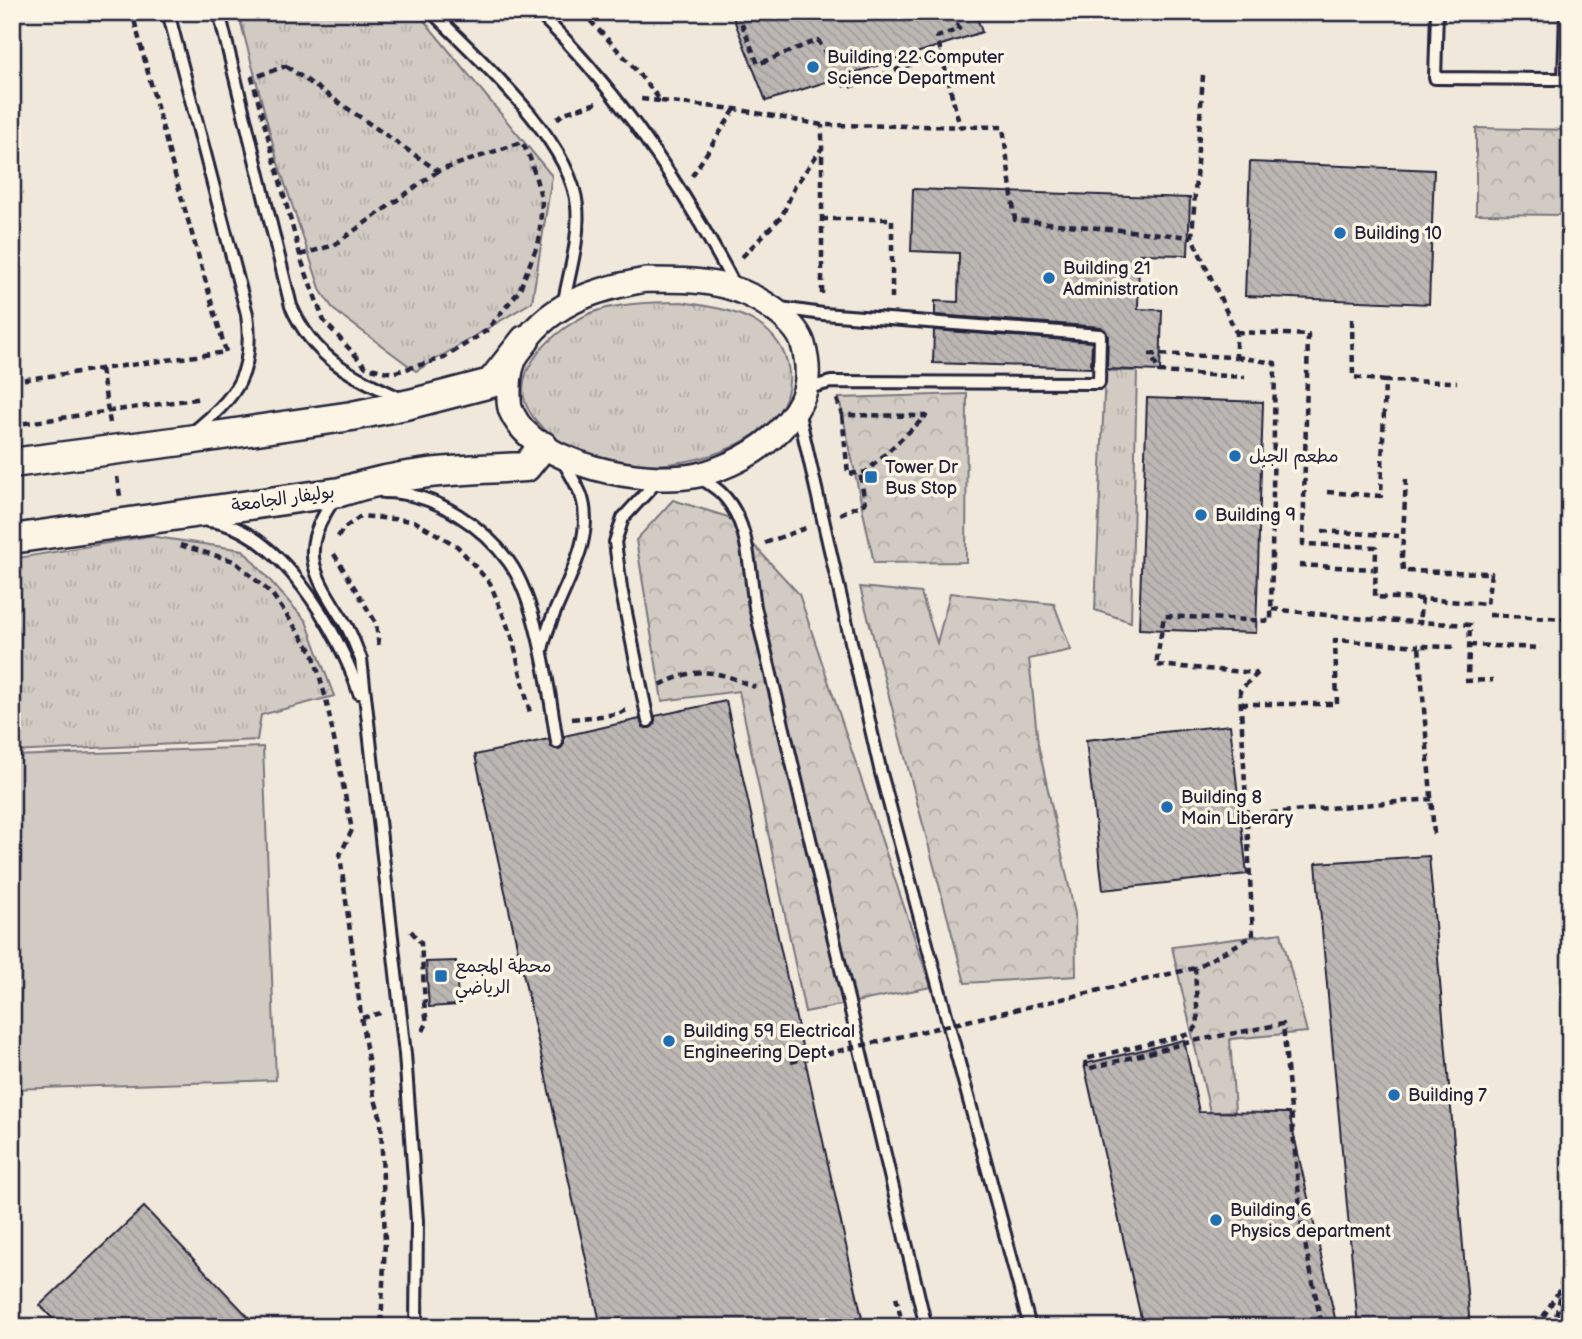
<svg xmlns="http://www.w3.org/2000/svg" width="1582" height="1339" font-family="'Balsamiq Sans','Playpen Sans Arabic',sans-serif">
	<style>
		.grass { fill: url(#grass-tufts); stroke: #7a767f; stroke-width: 2 }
		.forest { fill: url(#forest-crowns); stroke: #7a767f; stroke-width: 2 }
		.garden { fill: #d1cbc3; stroke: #7a767f; stroke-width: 2 }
		.building { fill: url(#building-back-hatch); stroke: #22223b; stroke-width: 2 }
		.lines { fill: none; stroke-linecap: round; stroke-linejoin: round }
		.service-casing { stroke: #22223b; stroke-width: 16 }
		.minor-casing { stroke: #22223b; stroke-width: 28 }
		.tertiary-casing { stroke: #22223b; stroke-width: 33 }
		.path { stroke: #22223b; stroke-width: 4.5; stroke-dasharray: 7 5; stroke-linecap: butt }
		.service { stroke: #fcf5e5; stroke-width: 10 }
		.minor { stroke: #fcf5e5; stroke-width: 23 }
		.tertiary { stroke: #fcf5e5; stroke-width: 28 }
		.path-bridge { stroke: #22223b; stroke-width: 4.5; stroke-dasharray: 7 5; stroke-linecap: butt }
		.poi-dot { fill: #1f6fb2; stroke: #fcf5e5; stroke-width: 2.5 }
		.labels { text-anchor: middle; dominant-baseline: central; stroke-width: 7; stroke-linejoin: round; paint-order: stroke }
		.poi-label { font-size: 18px; fill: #22223b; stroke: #fcf5e5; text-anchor: start }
		.street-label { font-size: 18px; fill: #22223b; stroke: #fcf5e5 }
	</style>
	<defs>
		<pattern id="grass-tufts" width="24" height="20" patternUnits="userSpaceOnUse" patternTransform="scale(1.75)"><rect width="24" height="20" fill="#d1cbc3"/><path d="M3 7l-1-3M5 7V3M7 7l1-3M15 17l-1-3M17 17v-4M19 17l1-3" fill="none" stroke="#b3aea8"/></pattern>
		<pattern id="forest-crowns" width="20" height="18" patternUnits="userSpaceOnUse" patternTransform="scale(1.75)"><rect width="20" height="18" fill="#d1cbc3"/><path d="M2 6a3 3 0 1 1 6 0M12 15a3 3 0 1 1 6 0" fill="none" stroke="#b3aea8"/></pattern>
		<pattern id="building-back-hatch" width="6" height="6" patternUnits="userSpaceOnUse" patternTransform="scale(1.75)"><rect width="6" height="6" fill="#bcb7b3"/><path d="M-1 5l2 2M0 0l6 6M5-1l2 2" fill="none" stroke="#a19d9b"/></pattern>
	</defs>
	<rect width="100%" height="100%" fill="#efe8db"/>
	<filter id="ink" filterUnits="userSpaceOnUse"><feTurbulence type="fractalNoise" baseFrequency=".0143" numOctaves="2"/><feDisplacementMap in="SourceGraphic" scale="14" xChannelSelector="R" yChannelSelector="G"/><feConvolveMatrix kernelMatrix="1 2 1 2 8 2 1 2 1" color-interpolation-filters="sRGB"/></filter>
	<g filter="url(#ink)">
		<path class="grass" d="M238,12H417L552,176L532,302L416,371L334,310L321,291L278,163Z
			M681,302C706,306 734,309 757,323C793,345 801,393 770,422C725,463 651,474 595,457C587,454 578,453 570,448C555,439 541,429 531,414C503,372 558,327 591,313C618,302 652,303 681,302Z
			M1105,371H1137L1131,622L1095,610Z
			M149,536L243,550L306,621L334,696L261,715L257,740L12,752V559Z"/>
		<path class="forest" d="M1476,128L1570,130V215L1476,214Z
			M967,394L966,562L874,563L839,398Z
			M673,500L728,517L799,594L931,987L805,1012L739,691L662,701L636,540Z
			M860,587L921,593L937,643L950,593L1054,604L1071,650L1029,659L1038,744L1075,914L1076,976L965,983Z
			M1281,933L1307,1032L1230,1039L1235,1111L1210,1112L1172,947Z"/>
		<path class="garden" d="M263,747L276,1080L12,1089V756Z"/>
		<path class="building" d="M731,12H975L982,32L766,101Z
			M1250,162L1434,170L1429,304L1245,296Z
			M913,189L1190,198L1188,255L1139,254L1138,309L1162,310L1160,371L1107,369L1108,335L1101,327L935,315V301L958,302L959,253L911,251Z
			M934,330L1092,342L1091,368L933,363Z
			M1147,398L1263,402L1256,633L1139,629Z
			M726,701L864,1327H601L475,755L549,739L551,747L559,750L564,744V736L640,719L643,727L650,728L655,724V716Z
			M1230,725L1247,874L1103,890L1086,740Z
			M1429,856L1470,1327H1358L1316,863Z
			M456,961L458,1005L429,1007L426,962Z
			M1184,1040L1199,1112L1289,1113L1337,1327H1143L1084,1064Z
			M144,1207L258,1327H60L40,1305Z"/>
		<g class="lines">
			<defs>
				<path id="service" d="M168,12L247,314C255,374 237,396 192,433
					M219,12L291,306C314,359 352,376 402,399
					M432,12C478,58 571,140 577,206C580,238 570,270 564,301L561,304
					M538,12C619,91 684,188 736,288
					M1437,12L1435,78L1554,79H1564L1566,12
					M780,308L823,314L1100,335L1099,383L831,382L808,388
					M798,410L881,773L1030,1327
					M699,477C706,482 715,487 721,493C750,521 749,569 755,607L926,1327
					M383,492C410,492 436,501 458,515C479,528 495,543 509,562C538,602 549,692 557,742
					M335,498C296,553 314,574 346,625C352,635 356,648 361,659L405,1054L417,1221L416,1327
					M208,521C278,526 340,633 359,693
					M542,650C551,602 599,546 581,495C576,483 569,472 563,461
					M648,721L621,588L615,542L623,518L659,479"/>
				<path id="minor" d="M646,280C700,280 737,280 781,315C789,322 800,333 803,344C813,380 806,403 780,430C759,452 727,468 698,475C646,486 536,466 512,413C508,406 509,395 509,387C509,375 512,363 518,352C546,304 595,289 646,280Z"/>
				<path id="tertiary" d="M12,463L181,441L352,416L410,404L491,383L525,340
					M12,539L340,492C405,471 459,470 526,467L543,446"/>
			</defs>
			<use href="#service" class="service-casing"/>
			<use href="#minor" class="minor-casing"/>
			<use href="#tertiary" class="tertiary-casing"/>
			<path class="path" d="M582,12L629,62L661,101L640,99
				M737,12L758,64L818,40L846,88L942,53
				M953,12L959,29L937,37L960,127
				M286,66L438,171L522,142L530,158L542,200L539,241L519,291L486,331L444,358L392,373L366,367L324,321L302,262L252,78Z
				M1203,75L1192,237L1236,332V357L1151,354L1159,372L1245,377
				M661,101L735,109L822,125L1003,127L1015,220L1192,237
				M557,119L564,113L597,103
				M692,176L735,109
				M821,219H892V302
				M300,255L334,245L438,171
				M742,257L782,216L795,186L822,148V125
				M822,294V148
				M1352,319L1353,377L1385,381
				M1236,332L1308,335L1303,544L1376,547L1375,597L1422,599
				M1236,357L1275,363L1271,621L1164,616L1156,665L1257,673
				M101,369L110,423
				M12,381L226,352L175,175L132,12
				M837,399L842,415L926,416L866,472L848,474L842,415
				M12,425L202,398
				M117,477L120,496
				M1406,479L1402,556L1403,571L1491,573L1487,604L1422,599L1419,622
				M1327,492L1381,496L1385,381L1457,382
				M840,514L865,503L860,473
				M1322,531L1399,536
				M338,537L343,529L361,516L414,521L457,546L490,583L512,637L530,713
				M765,543L806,528
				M180,545L234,561L272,594L313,653L326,699L352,830L340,855L362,1023L374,1096L381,1119L385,1241L381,1327
				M334,554L376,623L379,648
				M1299,565L1373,569
				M1272,609L1364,619L1470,625L1468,676
				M1489,615L1567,619
				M1469,645L1541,648
				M1258,673L1240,690L1253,936L1195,968L1198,1025L1190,1034L1085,1059L1087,1069L1198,1040L1283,1024L1302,1229L1322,1327
				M1465,681L1493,680
				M660,685C700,665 715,671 755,687
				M1241,704H1337L1335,640L1419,646
				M572,719L618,714L629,709
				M1247,815L1432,799
				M1434,834L1419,646L1454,647
				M411,931L421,943L425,1003
				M362,1018L381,1013
				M423,1031L427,1023L424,1003
				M896,1297L903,1327
				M1537,1327L1560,1289L1570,1254
				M1554,1327L1562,1288"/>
			<use href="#service" class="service"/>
			<use href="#minor" class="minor"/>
			<use href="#tertiary" class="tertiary"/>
			<path class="path-bridge" d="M791,1062L1195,968"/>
		</g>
	</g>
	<g class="poi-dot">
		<circle cx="813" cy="67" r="7"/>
		<circle cx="1340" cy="233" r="7"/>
		<circle cx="1049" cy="278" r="7"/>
		<circle cx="1235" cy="456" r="7"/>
		<rect x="864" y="470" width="14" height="14" rx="3.5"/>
		<circle cx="1201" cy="515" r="7"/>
		<circle cx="1167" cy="807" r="7"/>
		<rect x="434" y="969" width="14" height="14" rx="3.5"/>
		<circle cx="669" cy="1041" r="7"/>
		<circle cx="1394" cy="1095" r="7"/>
		<circle cx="1216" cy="1220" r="7"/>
	</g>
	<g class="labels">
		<g class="poi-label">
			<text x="827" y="57">Building 22 Computer<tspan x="827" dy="21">Science Department</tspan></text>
			<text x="1354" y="233">Building 10</text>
			<text x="1063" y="268">Building 21<tspan x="1063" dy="21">Administration</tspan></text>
			<text x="1249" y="456">مطعم الجبل</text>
			<text x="885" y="467">Tower Dr<tspan x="885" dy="21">Bus Stop</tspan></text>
			<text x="1215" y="515">Building 9</text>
			<text x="1181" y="797">Building 8<tspan x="1181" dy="21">Main Liberary</tspan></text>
			<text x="455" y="966">محطة المجمع<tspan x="455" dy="21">الرياضي</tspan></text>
			<text x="683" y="1031">Building 59 Electrical<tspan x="683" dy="21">Engineering Dept</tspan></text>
			<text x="1408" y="1095">Building 7</text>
			<text x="1230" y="1210">Building 6<tspan x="1230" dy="21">Physics department</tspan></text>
		</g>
		<g class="street-label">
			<text transform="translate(283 499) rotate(-8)">بوليفار الجامعة</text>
		</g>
	</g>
	<rect width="1582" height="1339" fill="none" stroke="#fcf5e5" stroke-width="42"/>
	<rect x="21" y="21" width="1540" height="1297" fill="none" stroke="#22223b" stroke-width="2.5" filter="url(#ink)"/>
</svg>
